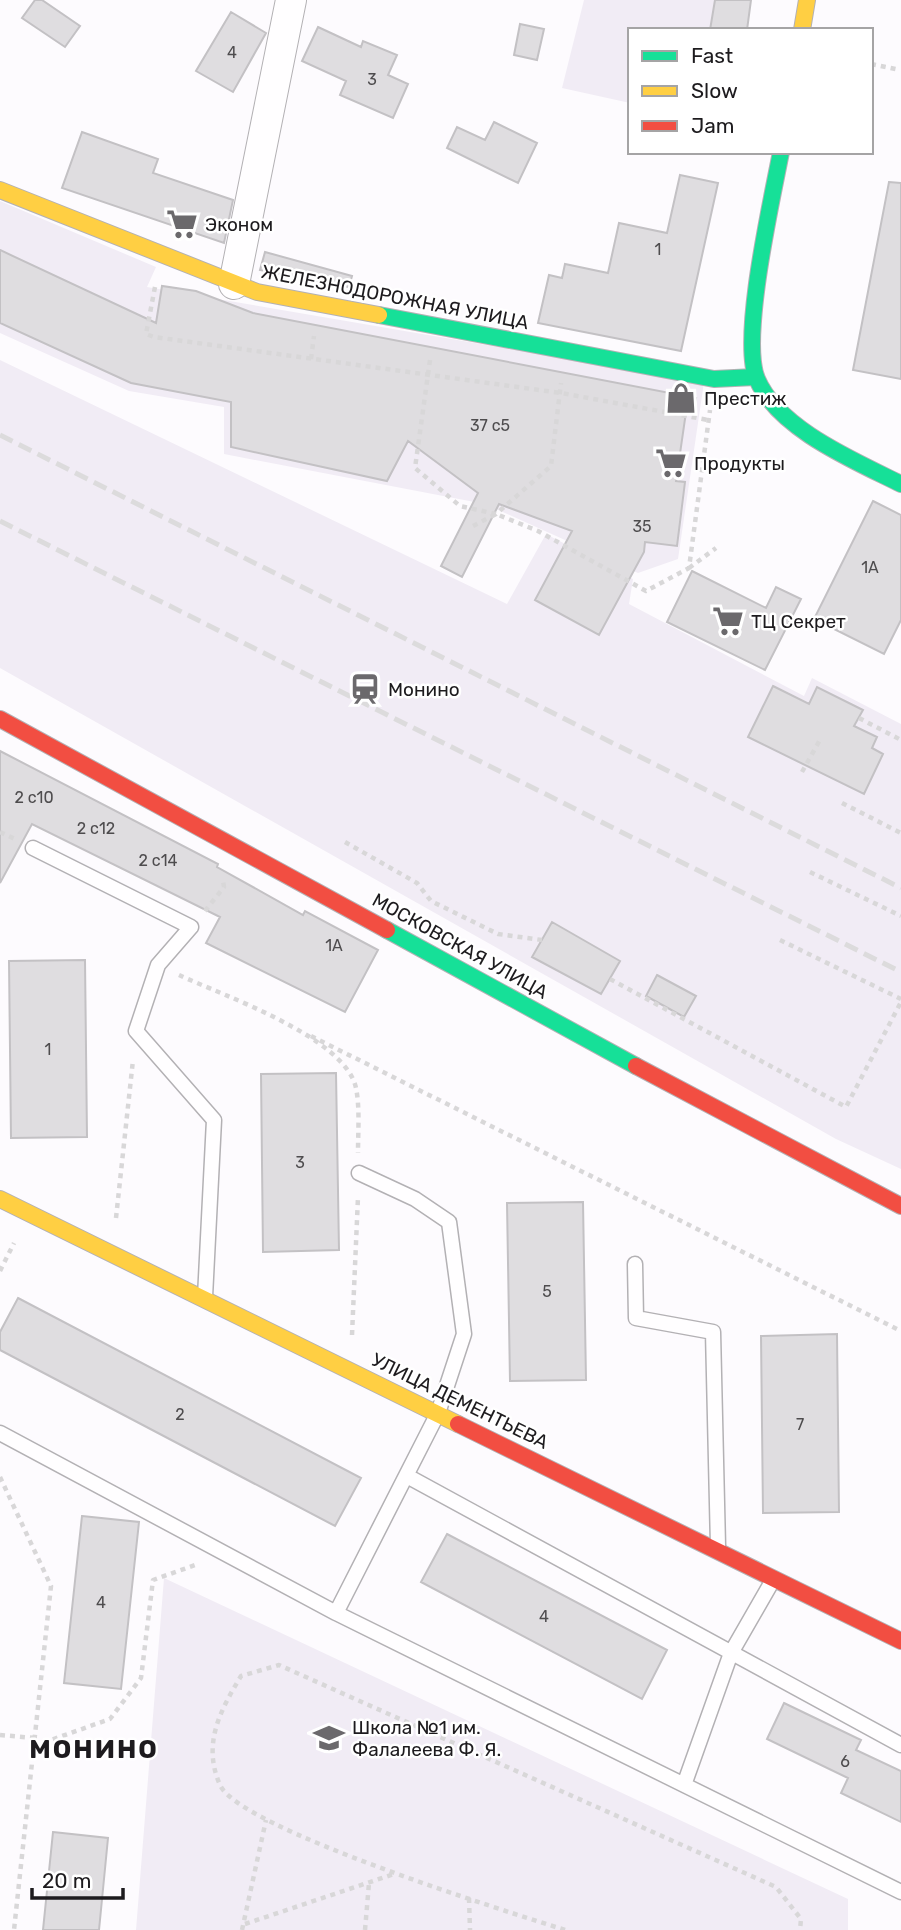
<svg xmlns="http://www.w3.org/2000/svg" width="901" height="1930" font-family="Rubik,sans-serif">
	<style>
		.built { fill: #f1ecf5 }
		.building { fill: #dfdde0; stroke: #c3c1c4; stroke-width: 2 }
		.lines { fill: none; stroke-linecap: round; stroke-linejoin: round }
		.lane-casing { stroke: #b3b1b4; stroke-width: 17 }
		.street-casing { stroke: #b3b1b4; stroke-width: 32 }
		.fast-casing { stroke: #b3b1b4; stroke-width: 18 }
		.slow-casing { stroke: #b3b1b4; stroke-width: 18 }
		.jam-casing { stroke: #b3b1b4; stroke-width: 18 }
		.path { stroke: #d8d7d8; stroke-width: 4.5; stroke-dasharray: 5 5; stroke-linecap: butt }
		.lane { stroke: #fffeff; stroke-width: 14 }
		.street { stroke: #fffeff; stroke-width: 30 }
		.fast { stroke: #16e098; stroke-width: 16 }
		.slow { stroke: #ffcf43; stroke-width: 16 }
		.jam { stroke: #f24e42; stroke-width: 16 }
		.rail { stroke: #dcdbdc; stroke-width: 5; stroke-dasharray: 14 7; stroke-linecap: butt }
		.labels { text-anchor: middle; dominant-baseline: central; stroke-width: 5; stroke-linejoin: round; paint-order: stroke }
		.number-label { font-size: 16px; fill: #4e4c4e }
		.poi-label { font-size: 19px; fill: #1d1b1e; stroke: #fff; text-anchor: start }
		.street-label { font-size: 19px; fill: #1d1b1e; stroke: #fff }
		.district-label { font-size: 26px; font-weight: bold; letter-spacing: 2px; fill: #1d1b1e; stroke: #fff }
	</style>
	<rect width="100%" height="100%" fill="#fdfbfe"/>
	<path class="built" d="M584,0H751L747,30H630V103L562,88Z
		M0,201L156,267L147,287L704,382L678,559L638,573L485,504L224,454V407L129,391L0,333Z
		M0,360L507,604L546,534L633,579L629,604L804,696L812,678L901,724V1169L836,1139L0,668Z
		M164,1578L848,1899V1930H136Z"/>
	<path class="building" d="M35,0H42L80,26L65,47L22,18Z
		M715,0H751L747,30H710Z
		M231,12L266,33L233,92L196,71Z
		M520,24L544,29L537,60L514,55Z
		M318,27L361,47L363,41L397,55L388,75L408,84L393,118L340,95L346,81L302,61Z
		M494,122L537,143L518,183L447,148L457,127L485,140Z
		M82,132L158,159L153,173L233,200L224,243L62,188Z
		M680,175L718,183L681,351L538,323L549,275L562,278L565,264L608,273L619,223L667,233Z
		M889,182L901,183V379L853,370Z
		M0,250L156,323L162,286L196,291L253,313L696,398L693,414L686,412L676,481L685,482L677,546L645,542L644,552L599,635L535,600L572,531L499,504L462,577L441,566L478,493L408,441L387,481L231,447V402L131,383L0,323Z
		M265,252L352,276L349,287L260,270Z
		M873,501L901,515V620L884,654L814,619Z
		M692,571L766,608L776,587L801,599L765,670L667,622Z
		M773,686L809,704L817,687L863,710L854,726L877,737L872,748L883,754L864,794L748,737Z
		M0,751L218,864L217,867L303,915L305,911L378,950L345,1012L206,943L220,917L32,824L0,883Z
		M552,922L620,961L601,994L532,957Z
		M85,960L87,1137L11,1138L9,961Z
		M657,975L696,996L684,1017L646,996Z
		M336,1073L339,1250L263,1252L261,1074Z
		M583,1202L586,1380L510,1381L507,1203Z
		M18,1298L361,1478L335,1526L0,1350V1332Z
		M837,1334L839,1512L763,1513L761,1336Z
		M82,1516L139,1522L121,1689L64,1683Z
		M447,1534L667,1650L642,1699L421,1582Z
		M784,1703L861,1740L856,1750L901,1771V1822L841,1793L848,1778L767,1739Z
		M53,1832L108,1838L99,1930H43Z"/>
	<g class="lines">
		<defs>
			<path id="lane" d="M33,848L191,927L158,965L136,1031L214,1120L205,1297
				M359,1173L415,1199L449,1222L464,1334L438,1413L336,1613L901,1892
				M635,1264L636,1318L713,1332L718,1546
				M0,1433L336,1613
				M407,1476L901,1745
				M684,1785L731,1653L773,1580"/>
			<path id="street" d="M234,284L291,0"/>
			<path id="fast" d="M781,152C772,199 740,339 757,379C778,429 855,461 901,484
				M379,315L714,379L755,377
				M387,930L636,1066"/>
			<path id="slow" d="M802,30L807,0
				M0,190L257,292L379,315
				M0,1199L458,1424"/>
			<path id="jam" d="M0,719L387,930
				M636,1066L901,1206
				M458,1424L901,1641"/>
		</defs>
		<use href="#lane" class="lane-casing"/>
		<use href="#street" class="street-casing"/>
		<use href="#fast" class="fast-casing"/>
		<use href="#slow" class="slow-casing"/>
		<use href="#jam" class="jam-casing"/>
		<path class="path" d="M871,64L900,70
			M155,287L146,334L154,337L561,393L708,420
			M311,359L314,336
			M430,360L415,468L460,506L496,514L551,466L561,383
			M473,526L496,514L538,531L646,591L689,568L710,410
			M689,568L716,548
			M859,718L901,740
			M802,772L821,738
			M842,803L901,833
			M0,832L15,839
			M345,842L417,883L431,901L498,934L542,940
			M810,872L901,916
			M205,911L224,887L223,881
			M780,940L901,999
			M179,975C224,996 345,1037 356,1088C360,1108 358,1132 358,1153
			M610,979L846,1107L901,1002
			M311,1036L901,1331
			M116,1218L133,1060
			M0,1271L14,1243
			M352,1335L358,1197
			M0,1477L51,1586L14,1930
			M0,1735L35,1738
			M34,1746L110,1719L141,1678L153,1580L198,1564
			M469,1898L470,1930
			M245,1924L394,1874
			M242,1930L266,1820
			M365,1930L369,1883
			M565,1930C509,1912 240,1829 220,1785C202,1744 220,1711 241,1676L279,1665L776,1887L801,1919L800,1930"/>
		<use href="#lane" class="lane"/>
		<use href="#street" class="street"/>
		<use href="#fast" class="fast"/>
		<use href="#slow" class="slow"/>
		<use href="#jam" class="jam"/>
		<path class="rail" d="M0,435L901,888
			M0,521L901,972"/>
	</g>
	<defs>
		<symbol id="supermarket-bare" viewBox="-9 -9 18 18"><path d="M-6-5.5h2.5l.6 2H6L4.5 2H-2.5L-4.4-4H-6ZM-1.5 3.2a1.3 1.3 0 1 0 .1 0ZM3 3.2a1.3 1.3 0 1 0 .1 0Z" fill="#6b696c" stroke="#fff" stroke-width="2.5" paint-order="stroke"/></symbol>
		<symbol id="shop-bare" viewBox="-9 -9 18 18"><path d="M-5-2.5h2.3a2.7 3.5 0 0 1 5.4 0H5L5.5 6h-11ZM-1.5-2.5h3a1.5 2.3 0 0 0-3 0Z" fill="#6b696c" stroke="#fff" stroke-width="2.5" paint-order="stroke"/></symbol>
		<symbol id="station-bare" viewBox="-9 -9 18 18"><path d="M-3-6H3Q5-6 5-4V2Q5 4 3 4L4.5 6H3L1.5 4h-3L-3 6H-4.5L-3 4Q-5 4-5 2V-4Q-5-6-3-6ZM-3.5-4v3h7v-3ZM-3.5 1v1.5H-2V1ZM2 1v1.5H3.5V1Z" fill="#6b696c" stroke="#fff" stroke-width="2.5" paint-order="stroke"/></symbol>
		<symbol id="school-bare" viewBox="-9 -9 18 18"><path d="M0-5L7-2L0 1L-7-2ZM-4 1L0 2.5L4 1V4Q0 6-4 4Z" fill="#6b696c" stroke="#fff" stroke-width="2.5" paint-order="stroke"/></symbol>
	</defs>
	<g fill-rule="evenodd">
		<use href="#supermarket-bare" x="160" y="202" width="44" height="44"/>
		<use href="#shop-bare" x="659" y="376" width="44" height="44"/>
		<use href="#supermarket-bare" x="649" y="441" width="44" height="44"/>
		<use href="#supermarket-bare" x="706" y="599" width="44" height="44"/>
		<use href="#station-bare" x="343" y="667" width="44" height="44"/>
		<use href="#school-bare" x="307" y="1716" width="44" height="44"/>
	</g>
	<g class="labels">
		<g class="number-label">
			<text x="232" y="52">4</text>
			<text x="372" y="79">3</text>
			<text x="658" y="249">1</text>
			<text x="490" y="425">37 с5</text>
			<text x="642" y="526">35</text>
			<text x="870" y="567">1А</text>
			<text x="34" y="797">2 с10</text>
			<text x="96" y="828">2 с12</text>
			<text x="158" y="860">2 с14</text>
			<text x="334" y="945">1А</text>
			<text x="48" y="1049">1</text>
			<text x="300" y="1162">3</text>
			<text x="547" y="1291">5</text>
			<text x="180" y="1414">2</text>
			<text x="800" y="1424">7</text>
			<text x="101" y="1602">4</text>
			<text x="544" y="1616">4</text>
			<text x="845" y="1761">6</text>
		</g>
		<g class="poi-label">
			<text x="205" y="224">Эконом</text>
			<text x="704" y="398">Престиж</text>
			<text x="694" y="463">Продукты</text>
			<text x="751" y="621">ТЦ Секрет</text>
			<text x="388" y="689">Монино</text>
			<text x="352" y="1727">Школа №1 им.<tspan x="352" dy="22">Фалалеева Ф. Я.</tspan></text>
		</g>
		<g class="street-label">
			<text transform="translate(395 297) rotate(11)">ЖЕЛЕЗНОДОРОЖНАЯ УЛИЦА</text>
			<text transform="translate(460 946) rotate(29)">МОСКОВСКАЯ УЛИЦА</text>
			<text transform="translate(460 1401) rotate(26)">УЛИЦА ДЕМЕНТЬЕВА</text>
		</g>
		<g class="district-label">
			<text x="94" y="1749">МОНИНО</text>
		</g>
	</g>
	<rect x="628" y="28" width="245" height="126" fill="#ffffff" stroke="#a5a4a5" stroke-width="2"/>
	<rect x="642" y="51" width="35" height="10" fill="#16e098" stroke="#a5a4a5" stroke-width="2"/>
	<text x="691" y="63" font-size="21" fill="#1d1b1e">Fast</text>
	<rect x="642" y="86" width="35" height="10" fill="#ffcf43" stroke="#a5a4a5" stroke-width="2"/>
	<text x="691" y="98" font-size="21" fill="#1d1b1e">Slow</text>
	<rect x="642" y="121" width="35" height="10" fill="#f24e42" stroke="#a5a4a5" stroke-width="2"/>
	<text x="691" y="133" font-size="21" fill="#1d1b1e">Jam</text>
	<path d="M32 1888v10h91v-10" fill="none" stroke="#1d1b1e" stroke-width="3.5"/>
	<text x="42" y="1888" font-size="21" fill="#1d1b1e" stroke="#ffffff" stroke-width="5" paint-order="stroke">20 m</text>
</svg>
